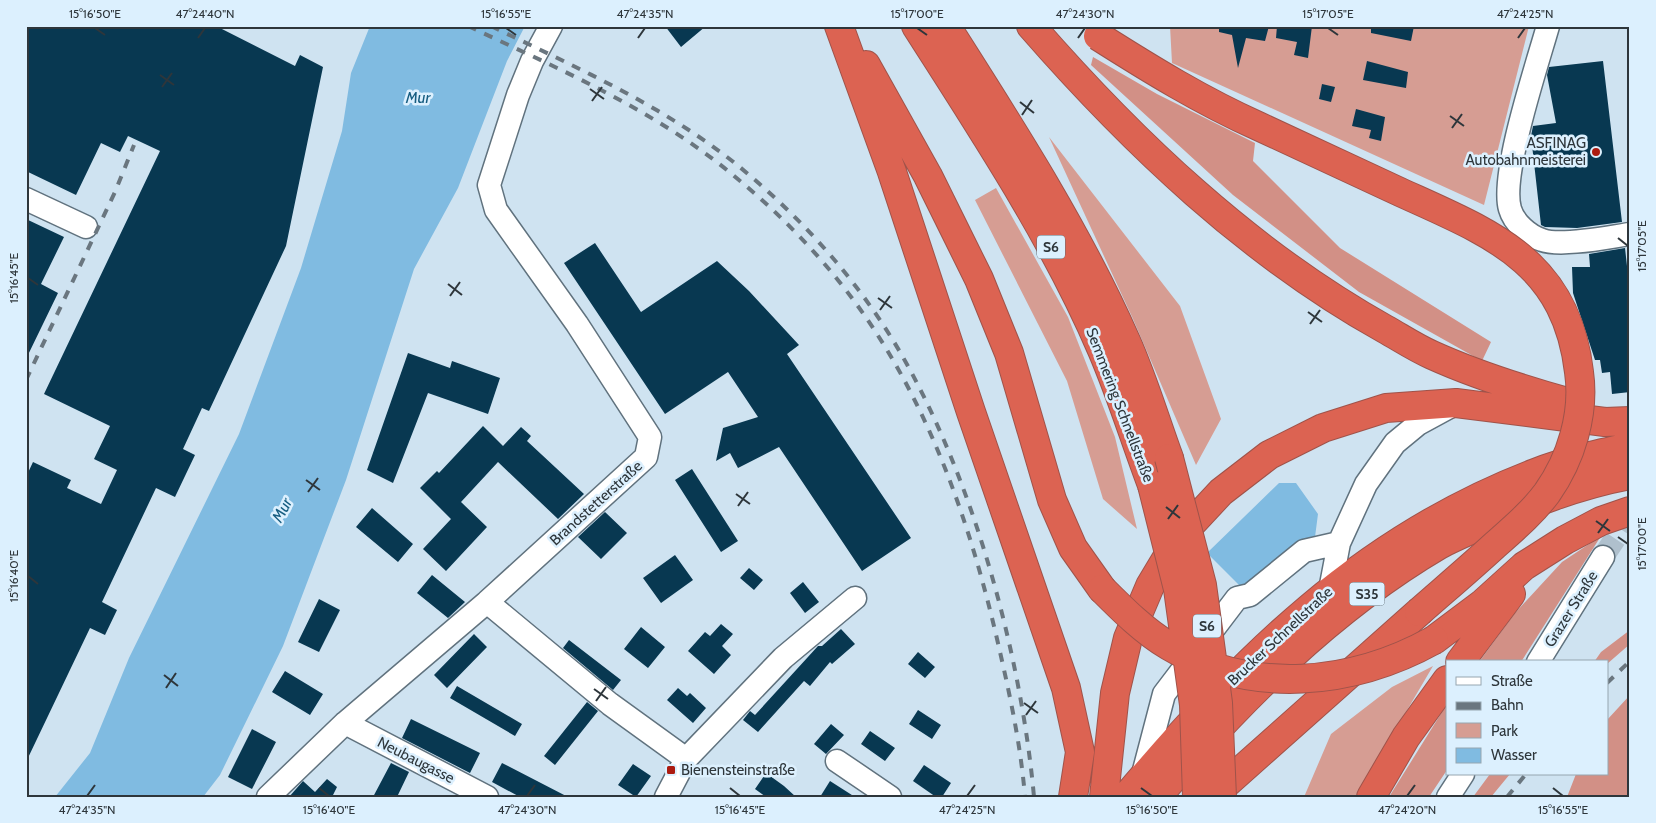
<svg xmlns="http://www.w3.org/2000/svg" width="1656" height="823" font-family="Cabin,sans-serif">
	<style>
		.green { fill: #d69d93 }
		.forest { fill: #d29086 }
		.water { fill: #80bbe1 }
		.building { fill: #083851 }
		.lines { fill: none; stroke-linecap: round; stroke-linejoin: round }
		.minor-tunnel { stroke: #afc0cd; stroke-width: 22; stroke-dasharray: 22 11; stroke-linecap: butt }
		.minor-casing { stroke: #60727e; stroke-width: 25 }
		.highway-casing { stroke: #9f534a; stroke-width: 30 }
		.minor { stroke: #fff; stroke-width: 22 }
		.highway { stroke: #dc6352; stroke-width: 28 }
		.rail { stroke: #6a767f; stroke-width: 4; stroke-dasharray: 9 9; stroke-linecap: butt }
		.highway-bridge-casing { stroke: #9f534a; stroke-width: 30; stroke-linecap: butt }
		.highway-bridge { stroke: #dc6352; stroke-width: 28 }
		.ticks { fill: none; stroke: #2e363b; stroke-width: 2 }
		.poi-dot { fill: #ac1b10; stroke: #dcf0fe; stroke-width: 2 }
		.labels { text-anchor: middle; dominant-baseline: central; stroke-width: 5; stroke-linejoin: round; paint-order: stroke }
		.shield { fill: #dcf0fe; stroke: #626e76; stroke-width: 1 }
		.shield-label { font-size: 14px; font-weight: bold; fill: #2e363b }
		.poi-label { font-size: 15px; fill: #2e363b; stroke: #dcf0fe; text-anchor: end }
		.street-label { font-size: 15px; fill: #2e363b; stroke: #dcf0fe }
		.water-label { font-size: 16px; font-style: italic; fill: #165d81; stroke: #dcf0fe }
		.neatline { fill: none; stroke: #2e363b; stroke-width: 2 }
		.ticks-label { font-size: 12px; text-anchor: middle; fill: #2e363b }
	</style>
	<rect width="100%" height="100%" fill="#cfe3f1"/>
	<path class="green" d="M1170,26H1529L1484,205L1172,63Z
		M1049,137L1180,306L1221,419L1196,465L1133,319Z
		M996,188L1068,317L1115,437L1137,529L1103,499L1067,381L975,200Z
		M1433,666L1356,797H1304L1331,734L1392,687Z"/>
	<path class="forest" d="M1093,57L1157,94L1255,143L1253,161L1340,248L1491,342L1482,361L1359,292L1233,195L1091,65Z
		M1601,536L1521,662H1479L1515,613L1562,562Z
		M1630,630V644L1607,664V662H1594L1601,652Z
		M1630,695V797H1567L1576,774H1607V720Z
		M1447,704V770L1429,797H1389Z
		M1490,774H1510L1491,797H1473Z"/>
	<path class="water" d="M370,26H525L507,61L458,188L414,269L346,480L283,646L220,775L203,797H55L90,753L129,658L239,434L301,268L342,131L351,73Z
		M1279,483H1296L1318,514L1315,537L1247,593L1207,553Z"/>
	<path class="building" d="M26,26H216L295,66L300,55L323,67L286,246L209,411L202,408L183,449L195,455L175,497L156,488L102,602L117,610L105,635L90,628L26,762V477L33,462L71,480L67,488L101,504L117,470L94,459L110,426L44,394L160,151L128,136L120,152L101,143L76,195L26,171Z
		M665,26H706L681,47Z
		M1219,26H1269L1265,41L1246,38L1238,68L1232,35L1219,32Z
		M1277,26H1312L1308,58L1294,55L1297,42L1276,38Z
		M1371,26H1414L1411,41L1371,33Z
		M1367,61L1408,72L1406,88L1363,80Z
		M1603,61L1622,222L1577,228L1545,227L1541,225L1531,136L1533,126L1556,123L1547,75L1549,67Z
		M1322,84L1335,87L1331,102L1319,99Z
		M1356,109L1385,117L1381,141L1369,138L1371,130L1352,126Z
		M26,219L64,237L41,284L58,293L26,359Z
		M595,243L641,312L717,261L749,291L799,345L787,354L911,538L862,571L779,447L738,468L730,453L716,461L723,428L758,417L728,372L665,414L564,263Z
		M1625,248L1630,293V392L1612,394L1610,372L1602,373L1600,360H1595L1573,293L1572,267H1590L1589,254Z
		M408,353L450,368L452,361L500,378L488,414L428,393L393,483L367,470Z
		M483,426L503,446L521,427L531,436L527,441L584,494L558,519L498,462L461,502L487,527L446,571L423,549L451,519L420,488L437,471L439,473Z
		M692,469L738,541L721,552L675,480Z
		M372,508L413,544L398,562L356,527Z
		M605,512L627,533L601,559L578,537Z
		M675,555L693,580L661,603L643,578Z
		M749,568L763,580L754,590L740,578Z
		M432,575L465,602L448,618L417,593Z
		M803,582L819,602L805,613L790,593Z
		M319,599L340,610L319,652L298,642Z
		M721,624L733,634L722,646L731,655L714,674L688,651L705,632L710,636Z
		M641,627L665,647L648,668L624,649Z
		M841,629L855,644L832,664L830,662L810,686L804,681L758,732L743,720L750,711L755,715L818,646H822Z
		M474,634L487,647L447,688L434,675Z
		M569,640L621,680L613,690L563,648Z
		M918,652L935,667L925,678L908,664Z
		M285,671L323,694L310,715L272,692Z
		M457,686L522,724L515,736L450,698Z
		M678,688L687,696L690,693L706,708L693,723L667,700Z
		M587,702L598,711L555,765L544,756Z
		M918,710L941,725L932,739L909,724Z
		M411,719L480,753L470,773L402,738Z
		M831,724L844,735L826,754L814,744Z
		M252,729L276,742L252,789L228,777Z
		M870,731L895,748L885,761L861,744Z
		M391,763L409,772L397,797H373Z
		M502,763L568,797H520L492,782Z
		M633,764L651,776L636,797L618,785Z
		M924,765L951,783L942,797H936L913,781Z
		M766,773L784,786L796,797H766L755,789Z
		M327,779L337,787L332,797H289L303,781L315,792Z
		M830,781L855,797H820Z"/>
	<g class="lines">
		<path class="minor-tunnel" d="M1603,557L1630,516"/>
		<defs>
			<path id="minor" d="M1548,26C1537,65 1500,175 1510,209C1514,223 1529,236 1542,240C1561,247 1609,237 1630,234
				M26,199L86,227
				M1330,590L1339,543L1366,484L1395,443L1418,424L1453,405
				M487,602L610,704L686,759
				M1538,662L1603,557
				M345,723L487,797
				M837,761L890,797
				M1142,778L1164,694L1237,598L1250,595L1304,551L1339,543
				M268,797L345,723L487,602L646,457L650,437L577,324L496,210L489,185L518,95L532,61L551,26
				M666,797L686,759L783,658L855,598
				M1448,797L1463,774"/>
			<path id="highway" d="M839,26L892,172L971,412L1066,688L1080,752L1073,797
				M916,26C983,131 1053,236 1102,350C1121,394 1135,440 1152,485
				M946,26C1011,128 1077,230 1126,341C1143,379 1155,420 1169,458
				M1031,26C1133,143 1249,253 1385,329C1401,338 1416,348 1432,355C1476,375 1521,389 1567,402
				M866,65L928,176L979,279L1009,353L1052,500L1073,548L1102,589
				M1434,640L1482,604L1524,566L1565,540L1601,521L1630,511
				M1460,662L1511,594
				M1104,797L1115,693L1128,638L1150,586L1180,536L1221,492L1269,455L1323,428L1386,408L1456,403L1605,422L1630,421
				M1126,797C1244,658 1362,539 1535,473C1566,461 1598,454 1630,447
				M1157,797C1238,702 1330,609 1439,545C1452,538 1466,532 1480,526C1529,504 1577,485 1630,475
				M1211,797L1419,612
				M1371,797L1406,737L1447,680"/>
		</defs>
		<use href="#minor" class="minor-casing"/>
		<use href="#highway" class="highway-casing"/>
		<use href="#minor" class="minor"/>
		<use href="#highway" class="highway"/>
		<path class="rail" d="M468,26C559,69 655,110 733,175C783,216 830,265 867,319C935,418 974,536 1000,652C1011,700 1021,748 1025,797
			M491,26C575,67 662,105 736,164C800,216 858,280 900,352C973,478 1021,653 1034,797
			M26,380L115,192L134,145
			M1607,683L1630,661
			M1507,797L1526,774"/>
		<defs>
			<path id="highway-bridge" d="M1098,36C1150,69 1202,101 1258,126C1305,148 1352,170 1400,192C1490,233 1566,260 1579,372C1585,414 1571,459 1547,493C1532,513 1513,529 1495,545C1470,568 1444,590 1419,612
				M1169,458L1202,585L1218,703L1222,797
				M1152,485L1178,589L1194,705L1197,797
				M1102,589C1123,610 1144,631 1169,646C1252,696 1353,685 1434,640"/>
		</defs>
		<use href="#highway-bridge" class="highway-bridge-casing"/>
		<use href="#highway-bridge" class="highway-bridge"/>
	</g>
	<path class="ticks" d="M95,28L105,35M506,28L516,35M917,28L927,35M1328,28L1338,35M198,38L205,28M638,38L645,28M1078,38L1085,28M1518,38L1525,28M160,75L174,85M162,87L172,73M590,89L604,99M592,101L602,87M1020,102L1034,113M1022,115L1032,100M1450,116L1464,126M1452,128L1462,114M1618,238L1628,246M28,278L38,285M448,284L462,295M450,296L460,282M878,298L892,308M880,310L890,296M1308,312L1322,322M1310,324L1320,310M306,480L320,490M308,492L318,478M736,494L750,504M738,506L748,492M1166,507L1180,518M1168,519L1178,505M1596,521L1610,531M1598,533L1608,519M1618,537L1628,544M28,576L38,584M164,675L178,686M166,688L176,673M594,689L608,699M596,701L606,687M1024,703L1038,713M1026,715L1036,701M319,788L329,796M730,788L740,796M1141,788L1152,796M1553,788L1563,796M87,796L95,785M527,796L535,785M967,796L975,785M1407,796L1415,785"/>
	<g class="poi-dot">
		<circle cx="1596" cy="152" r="5"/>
		<rect x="666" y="765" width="10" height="10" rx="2.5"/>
	</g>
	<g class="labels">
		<g class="shield">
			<rect x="1037" y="235.5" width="28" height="23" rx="4"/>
			<rect x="1349.5" y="582.5" width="35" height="23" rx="4"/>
			<rect x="1193" y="614.5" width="28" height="23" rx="4"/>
		</g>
		<g class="shield-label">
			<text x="1051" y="247">S6</text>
			<text x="1367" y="594">S35</text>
			<text x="1207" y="626">S6</text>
		</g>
		<g class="poi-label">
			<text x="1586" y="143">ASFINAG<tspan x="1586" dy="17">Autobahnmeisterei</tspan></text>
			<text x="681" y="770" text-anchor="start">Bienensteinstraße</text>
		</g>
		<g class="street-label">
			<text transform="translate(1120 405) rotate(69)">Semmering Schnellstraße</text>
			<text transform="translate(596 503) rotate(-42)">Brandstetterstraße</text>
			<text transform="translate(1571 609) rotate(-58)">Grazer Straße</text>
			<text transform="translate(1280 636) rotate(-43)">Brucker Schnellstraße</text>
			<text transform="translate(416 760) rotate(27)">Neubaugasse</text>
		</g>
		<g class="water-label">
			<text x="418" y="97">Mur</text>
			<text transform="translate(282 510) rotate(-62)">Mur</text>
		</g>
	</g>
	<rect width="1656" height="823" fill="none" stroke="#dcf0fe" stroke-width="55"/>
	<rect x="1446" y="660" width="162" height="115" fill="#dcf0fe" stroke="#96a6b0"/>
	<rect x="1456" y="677" width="25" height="8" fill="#ffffff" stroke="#96a6b0"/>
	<text x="1491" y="686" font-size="15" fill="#2e363b">Straße</text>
	<rect x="1456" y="702" width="25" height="8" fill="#6a767f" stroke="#96a6b0"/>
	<text x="1491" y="710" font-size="15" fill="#2e363b">Bahn</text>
	<rect x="1456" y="723" width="25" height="15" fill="#d69d93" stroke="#96a6b0"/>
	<text x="1491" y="736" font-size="15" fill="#2e363b">Park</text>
	<rect x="1456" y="748" width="25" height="15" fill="#80bbe1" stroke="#96a6b0"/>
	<text x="1491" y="760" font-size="15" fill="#2e363b">Wasser</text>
	<rect x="28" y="28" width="1600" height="768" class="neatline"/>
	<g class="ticks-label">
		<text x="95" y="18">15°16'50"E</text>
		<text x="205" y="18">47°24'40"N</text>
		<text x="506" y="18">15°16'55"E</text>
		<text x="645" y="18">47°24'35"N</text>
		<text x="917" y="18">15°17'00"E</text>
		<text x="1085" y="18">47°24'30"N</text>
		<text x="1328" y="18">15°17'05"E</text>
		<text x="1525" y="18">47°24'25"N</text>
		<text transform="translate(1642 246) rotate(-90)" y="4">15°17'05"E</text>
		<text transform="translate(14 278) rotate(-90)" y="4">15°16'45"E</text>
		<text transform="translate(1642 544) rotate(-90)" y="4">15°17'00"E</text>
		<text transform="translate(14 576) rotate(-90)" y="4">15°16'40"E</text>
		<text x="87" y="814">47°24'35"N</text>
		<text x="329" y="814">15°16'40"E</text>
		<text x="527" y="814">47°24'30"N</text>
		<text x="740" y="814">15°16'45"E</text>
		<text x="967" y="814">47°24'25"N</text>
		<text x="1152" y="814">15°16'50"E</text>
		<text x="1407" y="814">47°24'20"N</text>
		<text x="1563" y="814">15°16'55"E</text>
	</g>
</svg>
